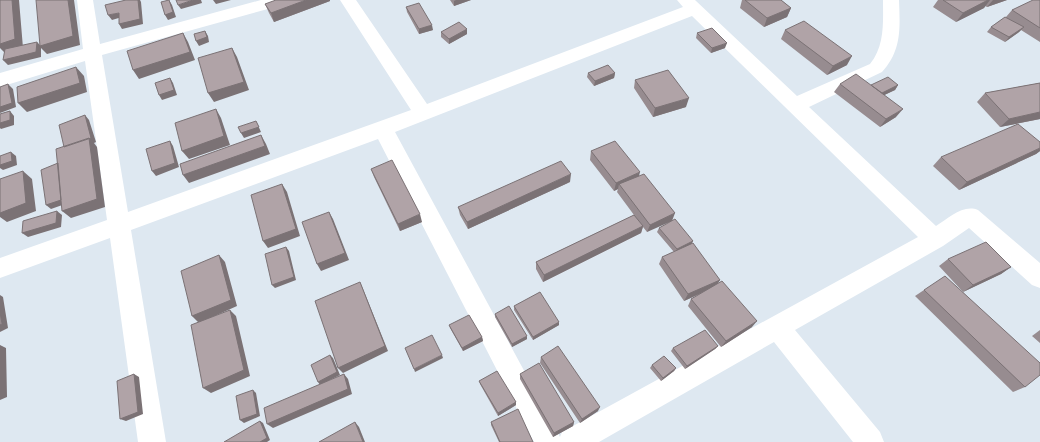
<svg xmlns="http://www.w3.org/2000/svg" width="1040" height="442" font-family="'DejaVu Sans',sans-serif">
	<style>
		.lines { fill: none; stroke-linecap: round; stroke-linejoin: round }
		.minor { fill: #fff; fill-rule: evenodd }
		.wall { fill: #978c90 }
		.shaded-wall { fill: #7b7275 }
		.building { fill: #b0a3a7; stroke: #7b7275 }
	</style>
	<rect width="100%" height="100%" fill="#dee8f1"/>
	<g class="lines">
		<path class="minor" d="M77,0H93L100,44L261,0H288L286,4L102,55L128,212L411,110L340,0H356L427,104L683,7L677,0H695L797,96L870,64C885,46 883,22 883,0H899C900,28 902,50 882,72L809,107L936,226C949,218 963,204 978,210L1040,263V288L1032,285L969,228L943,246L795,330L880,432L884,442H853L774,342L599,442H534L378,139L131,230L166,442H138L110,238L0,278V258L107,220L85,61L0,87V73L83,49ZM692,16L918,237L562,432L560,437L395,132Z"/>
	</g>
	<path class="wall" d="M450,0H471L454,6Z
		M742,0H781L791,8L787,17L764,27L740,8Z
		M938,0H1007L987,7L985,6L984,8L956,22L933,7Z
		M1040,0V42L1021,30L1019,32L1005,42L987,32L991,27L1006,17L1012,10Z
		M330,1L274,22L269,13L265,4Z
		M406,7L433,30L419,34L407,12Z
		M785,30L847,65L827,75L781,39Z
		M441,32L467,34L449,44L441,37Z
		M697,33L725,48L711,53L696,38Z
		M588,73H615L614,78L594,86L587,77Z
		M635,80L686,107L653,117L634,88Z
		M1040,83V119L1000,127L977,102L985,93Z
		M840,84L871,85H898L895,90L884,95L896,117L880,127L834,92Z
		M1040,142V151L1036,154L959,190L933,166L941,157Z
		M591,151L639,176L675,213L647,232L643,227L641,233L543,282L536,269V262L634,215L617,192L618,189L614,191L590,160Z
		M371,169L422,222L400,231L374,177Z
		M570,182L468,229L460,215L458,207Z
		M659,228L693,241L691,244L720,280L718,283L752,327L721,347L688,306L691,299L702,293L684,301L659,264L662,257L674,252L657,232Z
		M948,259L1011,267L1001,274L963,292L1025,387L1013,392L915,296L924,290L963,292L939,266Z
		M514,306L559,325L533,340L514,310Z
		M495,314L527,339L512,347L495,317Z
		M449,325L482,337L483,341L463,351L450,328Z
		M1040,330V343L1032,336Z
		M718,346L715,349L685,369L671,351L673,348Z
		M541,357L598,411L580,423L540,363Z
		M652,365L676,368L674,371L661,381L650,368Z
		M520,374L574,422L573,426L553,437L520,379Z
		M479,381L516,402V405L498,416L480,384Z
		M491,422L533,442H499L491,425Z"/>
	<path class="shaded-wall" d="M12,0H19L23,48L5,53L0,48V44Z
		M68,0H74L80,45L47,54L41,48V57L8,65L3,60L37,42L40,45Z
		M138,0H140L141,2L143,24L122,29L119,24Z
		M169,0L172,5L176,17L168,20L165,15Z
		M193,0H201L202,3L181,9L178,5Z
		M213,0H231L216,4Z
		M306,0H330V1L274,22L271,13Z
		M456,0H471L454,6V1Z
		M988,0H990L984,8L956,22L963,13Z
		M993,0H1007L987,7Z
		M791,8L787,17L764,27L767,18Z
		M119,13L122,17L112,20L108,15Z
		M432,25L433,30L419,34V29Z
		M1024,27L1019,32L1005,42L1009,37Z
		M467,29V34L449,44V39Z
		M205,31L208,36L209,42L199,46L196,41Z
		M183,33L188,42L195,60L139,79L133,70Z
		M727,43L725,48L711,53L712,48Z
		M232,48L237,57L249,90L214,102L208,93Z
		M852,56L847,65L827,75L833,66Z
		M76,67L84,76L87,92L27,112L18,103Z
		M615,73L614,78L594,86L595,81Z
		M170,78L173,83L177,95L162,100L159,95Z
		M8,84L13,89L16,107L0,113V107Z
		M898,85L895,90L876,99L879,94Z
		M689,98L686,107L653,117L655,108Z
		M216,109L221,118L230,145L189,159L182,151Z
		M903,109L896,117L880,127L886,119Z
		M10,111L14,116V125L1,129L0,128V123Z
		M1040,112V119L1000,127L1009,119Z
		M85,115L89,120L96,142L94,143L97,147L105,207L71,218L62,211Z
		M256,121L261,132L244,138L241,133Z
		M261,135L266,144L270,154L189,183L183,175Z
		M170,141L173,146L179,167L156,176L152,171Z
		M1040,148V151L1036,154L959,190L967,182Z
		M11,152L16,156L17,165L3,170L0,168V165Z
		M63,168L68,203L51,209L46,205Z
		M23,171L32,179L36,211L7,222L0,217V213Z
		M640,172L638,180L619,184L618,189L614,191L616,183Z
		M571,174L570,182L468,229L467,222Z
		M282,184L287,192L300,236L268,248L263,241Z
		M57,211L62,215L61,227L28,237L22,233Z
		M329,212L333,219L349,260L321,271L317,264Z
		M675,213L672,221L647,232L650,225Z
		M420,214L422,222L400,231L398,224Z
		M643,226L641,233L543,282L544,275Z
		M693,241L691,245L675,253L677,249Z
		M286,247L289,251L296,280L275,288L272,285Z
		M219,255L225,262L237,306L199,323L192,316Z
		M1011,267L1001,274L963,292L973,285Z
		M720,280L716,286L684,301L688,294Z
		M360,282L363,289L388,351L343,373L338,368Z
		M0,295L3,297L8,328L0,332Z
		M230,310L236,316L250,376L211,393L203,388Z
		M757,321L752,327L721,347L726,341Z
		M559,322V325L533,340V337Z
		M527,336V339L512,347V344Z
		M482,337L483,341L463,351L462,348Z
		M0,345L6,348L7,397L0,400Z
		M718,346L715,349L685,369L687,366Z
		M330,355L333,358L340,375L320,385L318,382Z
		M442,355L443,358L415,372L414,369Z
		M676,368L674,371L661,381L663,378Z
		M134,374L139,377L143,414L126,421L120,419Z
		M344,374L348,379L352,394L273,428L267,424Z
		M253,390L256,393L260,416L244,423L240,420Z
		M516,402V405L498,416V413Z
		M600,407L598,411L580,423L582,419Z
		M260,421L263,423L270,440L267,442H260Z
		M355,422L359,427L365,442H363Z
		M574,422L573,426L553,437L554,433Z"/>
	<path class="building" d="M0,0H12L15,39L0,44Z
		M36,0H68L73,36L40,46Z
		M126,0H138L140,19L119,24V13L108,15L105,5Z
		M169,0L173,12L165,15L161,2Z
		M176,0H193L178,5Z
		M276,0H306L271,13L265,4Z
		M745,0H781L791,8L767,18Z
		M943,0H988L963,13Z
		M1033,0H1040V28L1012,10Z
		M419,3L432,25L419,29L406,7Z
		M1005,17L1024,27L1009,37L991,27Z
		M804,21L852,56L833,66L785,30Z
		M459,22L467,29L449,39L441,32Z
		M712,28L727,43L712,48L697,33Z
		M205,31L207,37L196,41L194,34Z
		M183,33L190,52L133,70L127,51Z
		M37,42L36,52L3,60L5,49Z
		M232,48L244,82L208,93L198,58Z
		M608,65L615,73L595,81L588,73Z
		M76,67L80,83L18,103L17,87Z
		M668,70L689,98L655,108L635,80Z
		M856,74L903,109L886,119L840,84Z
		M888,77L898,85L882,93L871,85Z
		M170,78L174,90L159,95L155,83Z
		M1040,83V112L1009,119L985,93Z
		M8,84L12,103L0,107V87Z
		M216,109L224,136L182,151L175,123Z
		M10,111V120L0,123V114Z
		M85,115L91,138L64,147L59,125Z
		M256,121L259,127L241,133L238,127Z
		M1018,124L1040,142V148L967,182L941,157Z
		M261,135L265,146L183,175L180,164Z
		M89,138L97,199L62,211L56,149Z
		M170,141L175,163L152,171L146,149Z
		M615,141L640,172L616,183L591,151Z
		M11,152L12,161L0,165V156Z
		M392,160L420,214L398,224L371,169Z
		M561,161L571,174L467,222L458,207Z
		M58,163L61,200L46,205L41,170Z
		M23,171L26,203L0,213V179Z
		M644,174L675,213L650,225L619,184Z
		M282,184L296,229L263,241L251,195Z
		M57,211L56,223L22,233L23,221Z
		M329,212L345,253L317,264L302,222Z
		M634,215L643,226L544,275L536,262Z
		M675,219L693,241L677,249L659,228Z
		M986,242L1011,267L973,285L948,259Z
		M693,243L720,280L688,294L662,257Z
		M286,247L294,277L272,285L265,254Z
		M219,255L231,300L192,316L181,271Z
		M945,276L1040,363V375L1025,387L924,290Z
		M722,281L757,321L726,341L691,299Z
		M360,282L385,346L338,368L315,301Z
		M540,292L559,322L533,337L514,306Z
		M509,306L527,336L512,344L495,314Z
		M230,310L244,370L203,388L191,325Z
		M0,312L2,324L0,325Z
		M469,315L482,337L462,348L449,325Z
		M705,330L718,346L687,366L673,348Z
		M432,335L442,355L414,369L405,348Z
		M558,346L600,407L582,419L541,357Z
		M330,355L337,372L318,382L311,365Z
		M664,356L676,368L663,378L652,365Z
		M539,363L574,422L554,433L520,374Z
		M497,371L516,402L498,413L479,381Z
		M134,374L138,412L120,419L117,381Z
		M344,374L348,389L267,424L264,408Z
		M253,390L257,414L240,420L236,396Z
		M518,409L533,442H500L491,422Z
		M260,421L267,438L260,442H224Z
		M355,422L363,442H319Z"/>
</svg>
